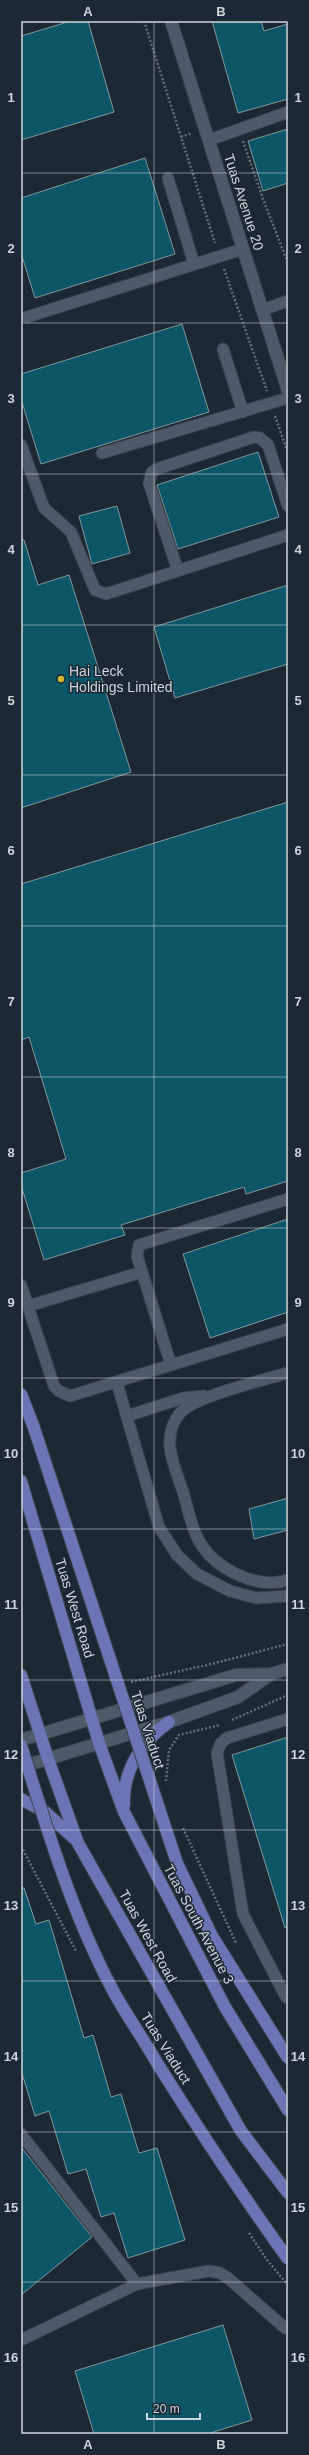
<svg xmlns="http://www.w3.org/2000/svg" width="309" height="2455" font-family="Arial,sans-serif">
	<style>
		.building { fill: #0c5667; stroke: #82979e }
		.lines { fill: none; stroke-linecap: round; stroke-linejoin: round }
		.service-casing { stroke: #3a434c; stroke-width: 13 }
		.minor-casing { stroke: #3a434c; stroke-width: 14 }
		.tertiary-casing { stroke: #3a434c; stroke-width: 14 }
		.primary-casing { stroke: #3a434c; stroke-width: 14 }
		.path { stroke: #656f78; stroke-width: 2.5; stroke-dasharray: 2 2; stroke-linecap: butt }
		.service { stroke: #4e5a67; stroke-width: 11 }
		.minor { stroke: #4e5a67; stroke-width: 12 }
		.tertiary { stroke: #4e5a67; stroke-width: 12 }
		.primary { stroke: #6d74b6; stroke-width: 12 }
		.primary-bridge-casing { stroke: #3a434c; stroke-width: 14; stroke-linecap: butt }
		.primary-bridge { stroke: #6d74b6; stroke-width: 12 }
		.grid { fill: none; stroke: #ced5dc; stroke-width: 1; stroke-opacity: 0.55 }
		.poi-dot { fill: #d3b635; stroke: #1c2833; stroke-width: 1.5 }
		.labels { text-anchor: middle; dominant-baseline: central; stroke-width: 3; stroke-linejoin: round; paint-order: stroke }
		.street-label { font-size: 14px; fill: #ced5dc; stroke: #1c2833 }
		.poi-label { font-size: 14px; fill: #ced5dc; stroke: #1c2833; text-anchor: start }
		.neatline { fill: none; stroke: #ced5dc; stroke-width: 1.5 }
		.grid-label { font-size: 13px; text-anchor: middle; font-weight: bold; fill: #ced5dc }
	</style>
	<rect width="100%" height="100%" fill="#1c2833"/>
	<path class="building" d="M71,21H88L114,112L21,140V36Z
		M212,21H261L264,31L288,24V99L238,113Z
		M288,129V183L263,191L248,141Z
		M145,158L175,254L35,298L21,253V198Z
		M182,324L209,412L41,464L21,399V374Z
		M258,452L279,517L178,549L157,485Z
		M117,506L130,553L92,564L79,516Z
		M21,540H24L38,585L69,575L131,772L21,808Z
		M288,585V664L175,698L154,627Z
		M288,802V1181L246,1194L244,1187L121,1225L125,1235L44,1260L21,1185V1173L66,1159L29,1037L21,1040V884Z
		M288,1219V1312L210,1338L183,1254Z
		M288,1498V1530L254,1539L249,1509Z
		M288,1737V1927L285,1928L232,1755Z
		M21,1888H24L36,1924L49,1920L84,2038L93,2035L111,2097L121,2094L139,2153L157,2148L185,2240L128,2258L114,2213L101,2217L86,2169L68,2174L49,2111L35,2116L21,2070Z
		M21,2147L92,2237L21,2295Z
		M223,2325L252,2420L207,2434H94L75,2371Z"/>
	<g class="lines">
		<defs>
			<path id="service" d="M209,140L288,112
				M168,178L194,264
				M262,310L288,301
				M27,317L243,249
				M223,349L243,412
				M21,445L44,508L71,532L95,590L106,594L288,535
				M102,453L288,398
				M178,571L149,483L152,472L157,469L254,437L260,438L268,445L288,506
				M21,1285L54,1386L59,1391L70,1396L288,1329
				M28,1306L142,1272
				M171,1365L137,1256L139,1245L288,1199
				M288,1373C266,1379 193,1397 180,1413C160,1438 174,1465 183,1492C188,1508 191,1527 199,1541C215,1569 257,1590 288,1580
				M117,1383L159,1527L177,1555L197,1574L230,1591L256,1598L288,1596
				M127,1416L183,1398L204,1396
				M286,1997L243,1914L217,1753L221,1743L227,1738L288,1719
				M21,2134L137,2284
				M21,2340L137,2284L209,2271L220,2273L228,2278L285,2328"/>
			<path id="minor" d="M171,21L288,391"/>
			<path id="tertiary" d="M21,1740L236,1675L271,1674L288,1669
				M21,1767L169,1722L238,1697L271,1674"/>
			<path id="primary" d="M21,1481L99,1743L124,1812L225,2007L288,2110
				M21,1675L48,1759L78,1843L241,2131L288,2193
				M21,1799L45,1812L75,1839
				M124,1805C123,1770 141,1742 169,1722"/>
		</defs>
		<use href="#service" class="service-casing"/>
		<use href="#minor" class="minor-casing"/>
		<use href="#tertiary" class="tertiary-casing"/>
		<use href="#primary" class="primary-casing"/>
		<path class="path" d="M144,21L215,243
			M181,137L192,133
			M243,141L263,199L288,263
			M224,269L267,391
			M275,416L288,453
			M131,1682L207,1665L288,1644
			M232,1720L288,1695
			M166,1781L169,1750L179,1735L220,1725
			M183,1828L236,1943
			M21,1846L76,1951
			M249,2233L267,2260L288,2285"/>
		<use href="#service" class="service"/>
		<use href="#minor" class="minor"/>
		<use href="#tertiary" class="tertiary"/>
		<use href="#primary" class="primary"/>
		<defs>
			<path id="primary-bridge" d="M21,1394L33,1425L177,1863L212,1936L288,2058
				M21,1745C47,1829 73,1918 116,1996C129,2019 144,2040 157,2063C199,2130 242,2195 288,2259"/>
		</defs>
		<use href="#primary-bridge" class="primary-bridge-casing"/>
		<use href="#primary-bridge" class="primary-bridge"/>
	</g>
	<path class="grid" d="M154,21V2434M21,173H288M21,323H288M21,474H288M21,625H288M21,775H288M21,926H288M21,1077H288M21,1228H288M21,1378H288M21,1529H288M21,1680H288M21,1830H288M21,1981H288M21,2132H288M21,2282H288"/>
	<circle class="poi-dot" cx="61" cy="679" r="4"/>
	<g class="labels">
		<g class="street-label">
			<text transform="translate(244 202) rotate(72)">Tuas Avenue 20</text>
			<text transform="translate(75 1608) rotate(73)">Tuas West Road</text>
			<text transform="translate(148 1730) rotate(72)">Tuas Viaduct</text>
			<text transform="translate(199 1924) rotate(62)">Tuas South Avenue 3</text>
			<text transform="translate(148 1936) rotate(61)">Tuas West Road</text>
			<text transform="translate(166 2048) rotate(58)">Tuas Viaduct</text>
		</g>
		<g class="poi-label">
			<text x="69" y="671">Hai Leck<tspan x="69" dy="16">Holdings Limited</tspan></text>
		</g>
	</g>
	<rect width="309" height="2455" fill="none" stroke="#1c2833" stroke-width="44"/>
	<path d="M147 2413v6h53v-6" fill="none" stroke="#ced5dc" stroke-width="2"/>
	<text x="153" y="2413" font-size="12" fill="#ced5dc" stroke="#1c2833" stroke-width="3" paint-order="stroke">20 m</text>
	<rect x="22" y="22" width="265" height="2411" class="neatline"/>
	<g class="grid-label">
		<text x="88" y="16">A</text>
		<text x="221" y="16">B</text>
		<text x="11" y="102">1</text>
		<text x="298" y="102">1</text>
		<text x="11" y="253">2</text>
		<text x="298" y="253">2</text>
		<text x="11" y="403">3</text>
		<text x="298" y="403">3</text>
		<text x="11" y="554">4</text>
		<text x="298" y="554">4</text>
		<text x="11" y="705">5</text>
		<text x="298" y="705">5</text>
		<text x="11" y="855">6</text>
		<text x="298" y="855">6</text>
		<text x="11" y="1006">7</text>
		<text x="298" y="1006">7</text>
		<text x="11" y="1157">8</text>
		<text x="298" y="1157">8</text>
		<text x="11" y="1307">9</text>
		<text x="298" y="1307">9</text>
		<text x="11" y="1458">10</text>
		<text x="298" y="1458">10</text>
		<text x="11" y="1609">11</text>
		<text x="298" y="1609">11</text>
		<text x="11" y="1759">12</text>
		<text x="298" y="1759">12</text>
		<text x="11" y="1910">13</text>
		<text x="298" y="1910">13</text>
		<text x="11" y="2061">14</text>
		<text x="298" y="2061">14</text>
		<text x="11" y="2212">15</text>
		<text x="298" y="2212">15</text>
		<text x="11" y="2362">16</text>
		<text x="298" y="2362">16</text>
		<text x="88" y="2449">A</text>
		<text x="221" y="2449">B</text>
	</g>
</svg>
